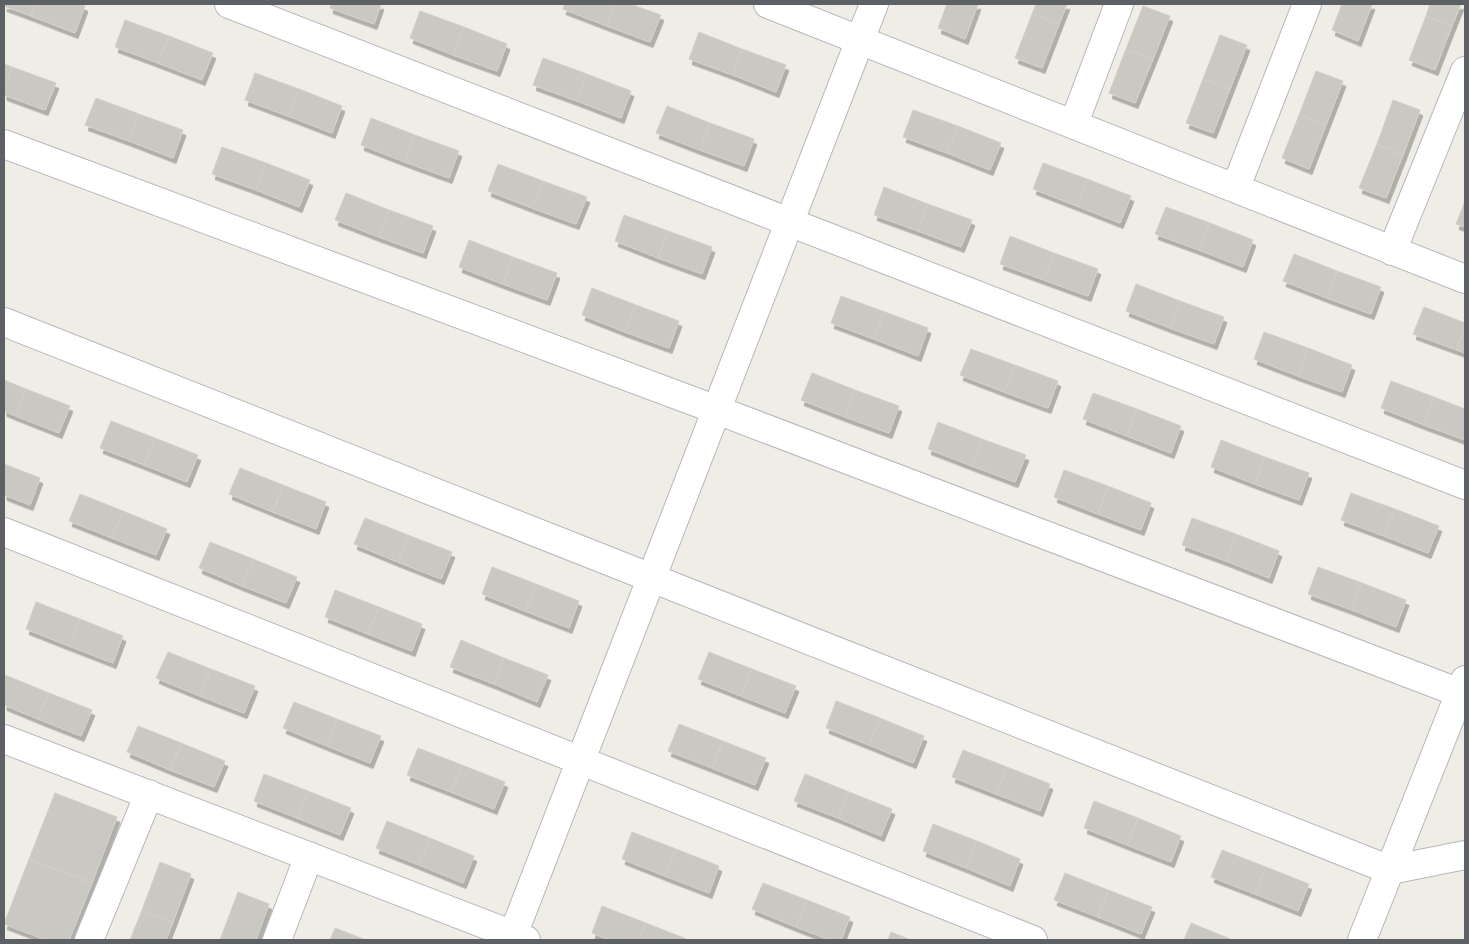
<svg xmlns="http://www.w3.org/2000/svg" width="1469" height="944" font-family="Karla,sans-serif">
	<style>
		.building { fill: #cac8c2; stroke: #d4cfc3; filter: url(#shadow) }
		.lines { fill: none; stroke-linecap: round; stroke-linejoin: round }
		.street-casing { stroke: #b5b8bc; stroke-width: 30 }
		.street { stroke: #fff; stroke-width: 28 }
	</style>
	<defs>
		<filter id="shadow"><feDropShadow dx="3" dy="5.5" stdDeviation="0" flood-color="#0004"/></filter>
	</defs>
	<rect width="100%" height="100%" fill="#efede5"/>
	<path class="building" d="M4,4H35L31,16L4,6Z
		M35,4H80L85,6L75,33L31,16Z
		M331,4H381L374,24L330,8Z
		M565,4H615L607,26L563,9Z
		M615,4H630L661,15L650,42L607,26Z
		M947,4H978L965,39L938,28Z
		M1036,4H1067L1059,24L1032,14Z
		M1342,4H1372L1358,41L1332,30Z
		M1430,4H1461L1452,26L1426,16Z
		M1143,6L1170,16L1153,59L1126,49Z
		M420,11L464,27L453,55L410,38Z
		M1032,14L1059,24L1042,68L1015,58Z
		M1426,16L1452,26L1435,70L1409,60Z
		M125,20L169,36L158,63L115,47Z
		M464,27L507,44L497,71L453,55Z
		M699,32L742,49L733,75L689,59Z
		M1220,35L1247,45L1230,89L1203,79Z
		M169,36L213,53L202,80L158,63Z
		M742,49L786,65L776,92L733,75Z
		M1126,49L1153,59L1135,103L1109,93Z
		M543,58L587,74L577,101L533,85Z
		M4,64L12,67L4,88Z
		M12,67L56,83L45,110L4,95V88Z
		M1316,71L1343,81L1326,125L1299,115Z
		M255,73L299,89L288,116L245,100Z
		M587,74L631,91L621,118L577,101Z
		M1203,79L1230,89L1213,133L1186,123Z
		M299,89L342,106L332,133L288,116Z
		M96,98L139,114L129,141L85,125Z
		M1393,100L1420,110L1403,155L1377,144Z
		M667,106L710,123L700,150L656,133Z
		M913,110L958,126L947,153L903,137Z
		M139,114L183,130L173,158L129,141Z
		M1299,115L1326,125L1309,169L1282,158Z
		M371,118L415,135L405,162L361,145Z
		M710,123L754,139L744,166L700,150Z
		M958,126L1001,143L990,170L947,153Z
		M415,135L459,151L449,178L405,162Z
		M1377,144L1403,155L1386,198L1359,188Z
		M222,147L266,163L256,190L212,174Z
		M266,163L310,180L299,207L256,190Z
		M1043,163L1087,179L1077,206L1033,189Z
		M498,164L543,181L532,208L488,191Z
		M1087,179L1131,196L1120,223L1077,206Z
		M543,181L587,197L576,224L532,208Z
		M884,187L928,204L918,231L874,215Z
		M346,193L389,210L379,237L335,220Z
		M1465,201V227L1456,224Z
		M928,204L972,220L961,247L918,231Z
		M1166,207L1210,223L1199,250L1155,234Z
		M389,210L433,226L423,253L379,237Z
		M624,215L668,231L658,258L615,241Z
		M1210,223L1253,240L1243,267L1199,250Z
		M668,231L712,247L702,274L658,258Z
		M1010,236L1054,253L1044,280L1000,264Z
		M469,240L513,257L503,284L459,267Z
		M1054,253L1098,269L1088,296L1044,280Z
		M1294,254L1337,271L1327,298L1283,281Z
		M513,257L557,273L547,300L503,284Z
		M1337,271L1381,287L1371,314L1327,298Z
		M1136,284L1180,301L1170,328L1126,311Z
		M592,288L636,305L625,332L582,315Z
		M841,296L885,312L874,339L831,323Z
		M1180,301L1224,317L1214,344L1170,328Z
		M636,305L679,321L669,348L625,332Z
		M1424,307L1465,323L1457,350L1413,334Z
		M885,312L928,328L918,356L874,339Z
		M1465,329V353L1457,350Z
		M1264,332L1308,348L1298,376L1254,359Z
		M1308,348L1352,365L1342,392L1298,376Z
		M971,349L1015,365L1004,392L960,375Z
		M1015,365L1058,381L1048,408L1004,392Z
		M812,373L855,390L845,417L801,400Z
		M4,380L26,389L16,416L4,411Z
		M1391,381L1434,397L1424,425L1381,408Z
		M26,389L70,406L59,433L16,416Z
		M855,390L899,406L889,433L845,417Z
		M1093,393L1137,409L1127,436L1083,419Z
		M1434,397L1465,409V440L1424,425Z
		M1137,409L1181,426L1171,453L1127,436Z
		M111,421L155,438L144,465L100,448Z
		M938,422L982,439L972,466L928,449Z
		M155,438L198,455L187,482L144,465Z
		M982,439L1026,455L1015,482L972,466Z
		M1221,440L1265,457L1255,484L1211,467Z
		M1265,457L1309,473L1299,500L1255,484Z
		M4,464L40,478L30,505L4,495Z
		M240,468L283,485L273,512L229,494Z
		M1064,470L1108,486L1098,514L1054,497Z
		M283,485L326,502L316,529L273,512Z
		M1108,486L1151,503L1141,530L1098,514Z
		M1351,493L1395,509L1384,536L1341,520Z
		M80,494L123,511L112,538L69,521Z
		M1395,509L1439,526L1428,553L1384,536Z
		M123,511L167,529L156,555L112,538Z
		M365,518L408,535L398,562L354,544Z
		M1192,518L1236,534L1226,561L1182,545Z
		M1236,534L1279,551L1269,578L1226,561Z
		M408,535L452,552L441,579L398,562Z
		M210,542L253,559L242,586L199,568Z
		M253,559L297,577L286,603L242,586Z
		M492,567L536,584L525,611L482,594Z
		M1318,567L1362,583L1352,610L1308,594Z
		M1362,583L1406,600L1396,627L1352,610Z
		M536,584L579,601L569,628L525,611Z
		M335,590L379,607L368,634L325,617Z
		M36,602L80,619L69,646L26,629Z
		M379,607L422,624L412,651L368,634Z
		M80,619L123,636L113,663L69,646Z
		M461,640L504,658L494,684L450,667Z
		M168,652L211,669L200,696L156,678Z
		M709,652L752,669L741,696L698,679Z
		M504,658L548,675L537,702L494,684Z
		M211,669L255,686L244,713L200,696Z
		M752,669L796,686L785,713L741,696Z
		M5,675L49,693L38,719L4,705Z
		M49,693L92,710L81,736L38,719Z
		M836,701L880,718L869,745L826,728Z
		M294,702L337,719L327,746L283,728Z
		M880,718L924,736L913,763L869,745Z
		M337,719L381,736L370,763L327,746Z
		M679,724L723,741L712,768L668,751Z
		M138,726L181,743L170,770L127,752Z
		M723,741L766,758L755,785L712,768Z
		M181,743L225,761L214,787L170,770Z
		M418,748L462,765L451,792L407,775Z
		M963,750L1007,767L996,794L952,777Z
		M462,765L505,782L494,809L451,792Z
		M1007,767L1050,784L1040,811L996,794Z
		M264,774L308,791L297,818L254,801Z
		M805,774L849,792L838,818L794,801Z
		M308,791L351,808L340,835L297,818Z
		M849,792L892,809L881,836L838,818Z
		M55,793L117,817L92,883L29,859Z
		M1094,801L1138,818L1127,845L1084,828Z
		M1138,818L1181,836L1171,862L1127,845Z
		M387,821L430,838L419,865L376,848Z
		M933,824L977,841L966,868L923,851Z
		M632,832L676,849L665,876L622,859Z
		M430,838L474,856L463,883L419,865Z
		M977,841L1020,859L1010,886L966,868Z
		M676,849L719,866L709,893L665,876Z
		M1222,850L1266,867L1255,894L1211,877Z
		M29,859L92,883L69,940H46L4,924Z
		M160,862L191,874L173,922L142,910Z
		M1266,867L1309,884L1298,911L1255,894Z
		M1065,873L1108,890L1098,917L1054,900Z
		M763,883L807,900L796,927L752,909Z
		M1108,890L1152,907L1141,934L1098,917Z
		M238,892L269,904L256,940H220Z
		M807,900L850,917L841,940H830L796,927Z
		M602,906L646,923L639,940H610L592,933Z
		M142,910L173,922L166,940H130Z
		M646,923L689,940H639Z
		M1191,923L1233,940H1184Z
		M335,928L366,940H330Z
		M891,932L911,940H888Z"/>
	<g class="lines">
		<defs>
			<path id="street" d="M229,4L1465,485
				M768,4L1465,279
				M1074,123L1119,4
				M4,144L717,410L1460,693L1465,700
				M1236,187L1307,4
				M1392,251L1465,71
				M4,322L1390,870L1465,855
				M4,532L1033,940
				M4,739L526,940
				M89,940L149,794
				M277,940L309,856
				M511,940L874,4
				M1362,940L1465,680"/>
		</defs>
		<use href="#street" class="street-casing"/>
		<use href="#street" class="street"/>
	</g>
	<rect width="1469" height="944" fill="none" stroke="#5d6166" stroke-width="10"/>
</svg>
